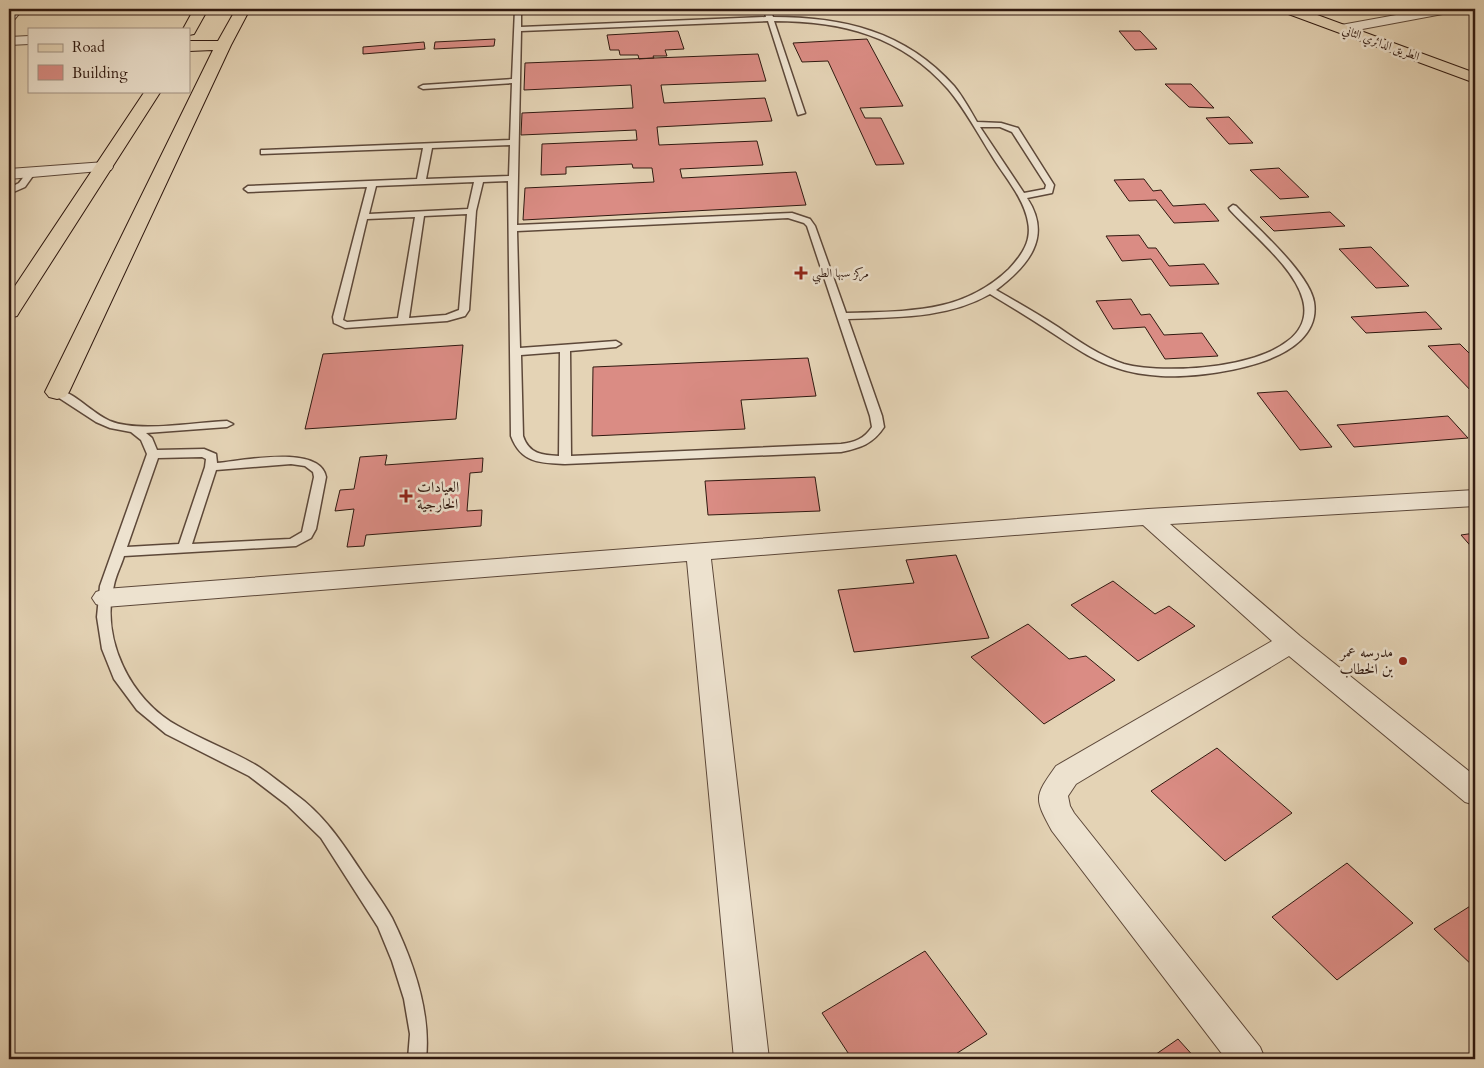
<svg xmlns="http://www.w3.org/2000/svg" width="1484" height="1068" font-family="Cardo,Amiri,serif">
	<style>
		.building { fill: #da8c84; stroke: #301910 }
		.lines { fill: none; stroke-linecap: round; stroke-linejoin: round }
		.service-casing { stroke: #5d4839; stroke-width: 3 }
		.minor-casing { stroke: #5d4839; stroke-width: 2 }
		.primary-casing { stroke: #301910; stroke-width: 2 }
		.service { fill: #ede2cf; fill-rule: evenodd }
		.minor { fill: #ede2cf; fill-rule: evenodd }
		.primary { fill: #e4d3b5; fill-rule: evenodd }
		.poi-dot { fill: #8f2418; stroke: #ede2cf; stroke-width: 2 }
		.labels { text-anchor: middle; dominant-baseline: central; stroke-width: 5; stroke-linejoin: round; paint-order: stroke }
		.far-street-label { font-size: 12px; fill: #301910; stroke: #ede2cf }
		.far-poi-label { font-size: 12px; fill: #301910; stroke: #ede2cf; text-anchor: start }
		.poi-label { font-size: 15px; fill: #301910; stroke: #ede2cf; text-anchor: start }
	</style>
	<rect width="100%" height="100%" fill="#e4d3b5"/>
	<filter id="stains"><feTurbulence type="fractalNoise" baseFrequency=".004" numOctaves="4"/><feColorMatrix values="0 0 0 0 .2 0 0 0 0 .09 0 0 0 0 .02 0 0 0 .5 -.17"/></filter>
	<radialGradient id="worn" r=".72"><stop offset=".6" stop-color="#630" stop-opacity="0"/><stop offset="1" stop-color="#630" stop-opacity=".3"/></radialGradient>
	<path class="building" d="M678,31L684,49L665,50L667,56H653L654,58L639,59L638,55H620L619,50H610L607,35Z
		M1119,31H1140L1157,49L1135,50Z
		M495,39L494,46L434,49L435,42Z
		M867,39L903,106L860,108L865,118H881L904,164L876,165L828,61L802,62L793,43Z
		M424,42L425,49L363,54V47Z
		M758,54L766,81L661,85L664,103L765,98L772,121L657,127L659,145L757,141L763,165L680,169L682,178L796,172L806,205L523,220L525,188L654,182L652,168H633L632,164L566,167V174L541,175L542,144L637,140L636,130L521,135L522,113L633,108L631,85L524,90L525,63Z
		M1165,84H1191L1214,108L1189,107Z
		M1229,117L1253,143L1229,144L1206,118Z
		M1279,168L1309,197L1280,199L1250,170Z
		M1144,179L1153,191L1161,190L1173,206L1205,204L1219,221L1174,223L1156,200L1129,201L1114,180Z
		M1330,212L1345,226L1274,231L1260,217Z
		M1139,235L1148,248H1156L1169,266L1204,264L1219,284L1170,286L1151,259L1122,261L1106,236Z
		M1371,247L1409,286L1376,288L1339,249Z
		M1131,299L1141,315L1150,314L1164,335L1202,333L1218,356L1165,359L1145,327L1113,329L1096,301Z
		M1426,312L1442,329L1366,333L1351,317Z
		M1460,344L1475,359V395L1428,346Z
		M463,345L456,419L305,429L323,354Z
		M808,358L816,396L741,400L745,429L592,436L593,367Z
		M1287,391L1332,447L1300,450L1257,393Z
		M1448,416L1468,438L1354,447L1337,425Z
		M387,455L385,465L483,458L482,472L470,473L467,511L482,510L481,526L366,535L364,546L347,547L354,509L335,511L340,490L354,489L360,457Z
		M815,477L820,511L708,515L705,481Z
		M1475,533V551L1461,535Z
		M956,555L989,638L854,652L838,590L914,583L906,560Z
		M1113,581L1155,614L1169,606L1195,626L1138,661L1071,605Z
		M1028,624L1069,659L1086,656L1115,680L1044,724L971,657Z
		M1217,748L1292,813L1225,861L1151,791Z
		M1347,863L1413,923L1337,980L1272,917Z
		M1475,903V968L1434,929Z
		M925,951L987,1034L948,1059H852L822,1013Z
		M1178,1039L1196,1059H1149Z"/>
	<g class="lines">
		<defs>
			<path id="service" d="M515,9H521V27L766,17L764,9H770L773,17C843,17 905,31 954,86C963,97 970,110 977,122L1001,123L1018,128L1054,185L1052,193L1027,198C1053,237 1028,266 996,290C1017,302 1038,314 1058,327C1078,341 1100,356 1124,364C1164,376 1321,369 1303,300C1295,268 1252,234 1230,210L1229,208L1233,205L1236,206C1257,228 1309,273 1314,302C1324,365 1204,378 1161,376C1147,375 1131,373 1117,368C1093,361 1071,345 1051,332C1031,319 1010,306 990,294C946,319 896,317 848,319L882,416L884,427C873,444 860,448 841,452L565,464C540,463 521,463 511,436L508,181L483,182L476,211L469,310L465,316L447,321L345,328L334,323L333,317L367,187L248,192L244,189L248,186L417,179L423,148L261,154V150H264L510,140L512,83L423,89L419,87L423,85L512,79ZM768,21L798,115L805,113L774,21C843,21 901,36 948,89C965,109 978,134 992,156C1004,176 1024,198 1028,222C1032,241 1022,255 1009,269C962,314 907,311 846,313L815,226L810,219L792,213L517,225L521,31ZM980,127H1000L1012,132L1046,185L1045,189L1024,193ZM510,145L509,176L426,179L432,148ZM474,182L468,209L369,214L376,186ZM467,214L459,310L446,315L409,318L424,216ZM415,217L398,318L347,322L343,320L367,219ZM788,218L804,223L807,226L870,416L872,427C864,439 855,442 841,444L571,456L570,351L616,347L621,344L616,341L520,348L517,231ZM560,352L559,456C542,455 529,454 523,436L521,355Z
				M28,171L35,173L25,187L9,194V188L19,183Z
				M57,389C75,393 92,413 110,421C139,433 195,422 227,421L233,424L227,427L146,433L152,438L157,450L204,449L216,454L217,463C241,461 320,444 326,477L316,529L311,538L296,546L124,556C121,566 116,575 114,585C100,638 130,700 178,726C204,741 233,751 259,767C271,775 283,785 295,794C324,815 341,841 361,871C371,886 383,902 392,918C413,961 431,1011 426,1059H408L410,1034L404,999L392,961L378,927L321,838L287,805L249,776L166,734L137,710L114,679L102,649L97,617L100,586L147,454L141,440L131,432L110,428L96,422L53,394L52,392L53,390ZM202,457L206,459L205,467L179,544L127,547L158,458ZM291,464L305,466L313,472L314,477L302,532L290,539L192,544L216,470Z"/>
			<path id="minor" d="M10,9H23L13,21L9,22V11Z
				M1429,9H1454L1448,13L1341,33L1335,29L1341,25Z
				M29,36V44L9,45V37Z
				M105,162L111,164L113,167L111,170L9,179V169Z
				M1475,490V506L1170,524L1300,636L1475,776V805L1465,802L1289,656L1076,784L1068,796L1070,806L1074,813L1260,1047L1265,1059H1226L1052,831C1034,798 1034,797 1056,766L1272,641L1143,525L711,559L769,1059H734L687,561L105,607L96,604L92,598L96,592L105,589L1148,509Z"/>
			<path id="primary" d="M194,9H208L194,34L189,35V29H183Z
				M236,9H250L231,45L69,392L65,397L57,399L49,397L45,392L213,50L189,51V41H218Z
				M1281,9H1301L1475,73V83L1283,12Z
				M145,91H161L20,311L17,316L9,318V295Z"/>
		</defs>
		<use href="#service" class="service-casing"/>
		<use href="#minor" class="minor-casing"/>
		<use href="#primary" class="primary-casing"/>
		<use href="#service" class="service"/>
		<use href="#minor" class="minor"/>
		<use href="#primary" class="primary"/>
	</g>
	<g class="poi-dot">
		<path d="M798.5 265.5h5v5h5v5h-5v5h-5v-5h-5v-5h5z"/>
		<path d="M403.5 488.5h5v5h5v5h-5v5h-5v-5h-5v-5h5z"/>
		<circle cx="1403" cy="661" r="5"/>
	</g>
	<g class="labels">
		<g class="far-street-label">
			<text transform="translate(1381 43) rotate(20)">الطريق الدائري الثاني</text>
		</g>
		<g class="far-poi-label">
			<text x="812" y="273">مركز سبها الطبي</text>
		</g>
		<g class="poi-label">
			<text x="417" y="487">العيادات<tspan x="417" dy="17">الخارجية</tspan></text>
			<text x="1393" y="652" text-anchor="end">مدرسه عمر<tspan x="1393" dy="17">بن الخطاب</tspan></text>
		</g>
	</g>
	<rect width="1484" height="1068" fill="none" stroke="#e4d3b5" stroke-width="30"/>
	<rect x="10" y="10" width="1464" height="1048" fill="none" stroke="#301910" stroke-width="2.5"/>
	<rect x="15" y="15" width="1454" height="1038" fill="none" stroke="#301910"/>
	<rect x="28" y="28" width="162" height="65" fill="#ede2cf" stroke="#a19283"/>
	<rect x="38" y="44" width="25" height="8" fill="#e4d3b5" stroke="#a19283"/>
	<text x="72" y="52" font-size="15" fill="#301910">Road</text>
	<rect x="38" y="65" width="25" height="15" fill="#da8c84" stroke="#a19283"/>
	<text x="72" y="78" font-size="15" fill="#301910">Building</text>
	<rect width="100%" height="100%" filter="url(#stains)"/>
	<rect width="100%" height="100%" fill="url(#worn)"/>
</svg>
